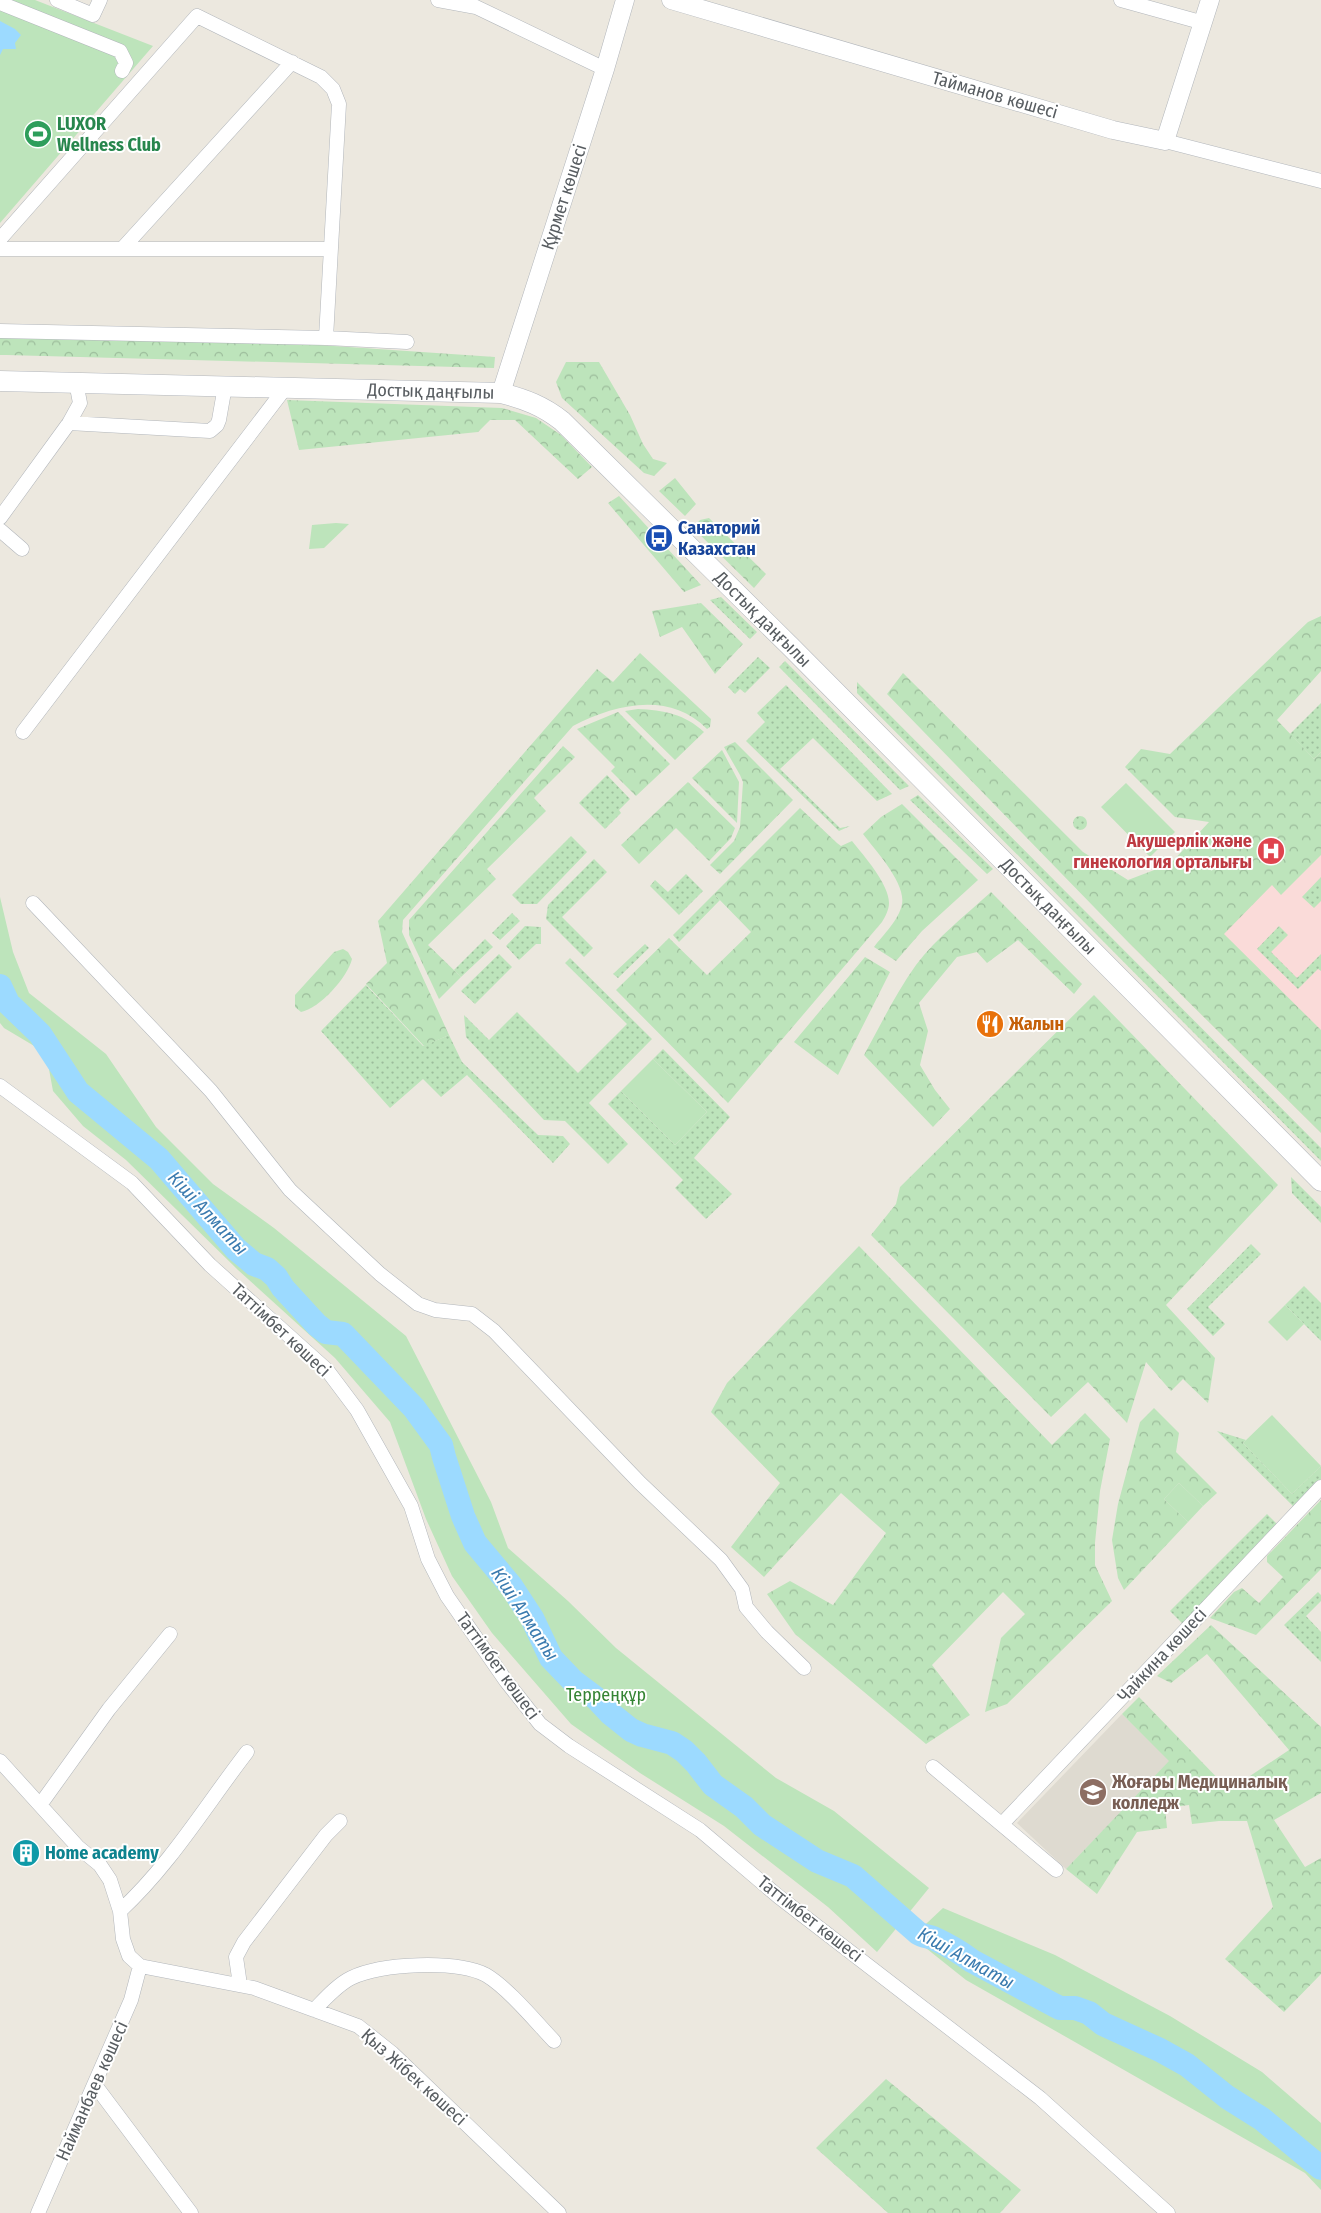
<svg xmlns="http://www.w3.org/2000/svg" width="1321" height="2213" font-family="'Fira Sans Condensed',sans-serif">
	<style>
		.education { fill: #dedad0 }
		.medical { fill: #fadbd9 }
		.grass { fill: url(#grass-dots) }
		.forest { fill: url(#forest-crowns) }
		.park { fill: #bde4bb }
		.water { fill: #9cdaff }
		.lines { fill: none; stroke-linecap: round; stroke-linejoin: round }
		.river { stroke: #9cdaff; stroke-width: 24 }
		.minor-casing { stroke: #b2b6bb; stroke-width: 15 }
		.tertiary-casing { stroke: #b2b6bb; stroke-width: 19 }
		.secondary-casing { stroke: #b3b7bd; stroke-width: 21 }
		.minor { stroke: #fff; stroke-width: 14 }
		.tertiary { stroke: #fff; stroke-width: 18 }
		.secondary { stroke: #fff; stroke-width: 20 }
		.labels { text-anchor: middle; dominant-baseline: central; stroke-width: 4; stroke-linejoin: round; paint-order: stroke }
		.street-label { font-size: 18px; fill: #585d61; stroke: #fff }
		.leisure-label { font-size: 18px; font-weight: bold; fill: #27864d; stroke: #fff; text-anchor: start }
		.transit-label { font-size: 18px; font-weight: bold; fill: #164399; stroke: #fff; text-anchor: start }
		.health-label { font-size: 18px; font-weight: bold; fill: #be3a42; stroke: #fff; text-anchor: end }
		.food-label { font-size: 18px; font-weight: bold; fill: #c56008; stroke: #fff; text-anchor: start }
		.park-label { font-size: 18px; fill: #358434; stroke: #fff }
		.education-label { font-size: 18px; font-weight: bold; fill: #785e54; stroke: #fff; text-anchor: start }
		.culture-label { font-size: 18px; font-weight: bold; fill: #0d838f; stroke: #fff; text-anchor: start }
		.water-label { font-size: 19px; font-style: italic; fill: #3b7baf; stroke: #fff }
	</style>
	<defs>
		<pattern id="grass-dots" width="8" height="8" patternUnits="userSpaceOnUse" patternTransform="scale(1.25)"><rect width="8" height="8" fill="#bde4bb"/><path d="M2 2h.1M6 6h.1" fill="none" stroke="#9cbc9b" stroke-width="1.8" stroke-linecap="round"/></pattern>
		<pattern id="forest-crowns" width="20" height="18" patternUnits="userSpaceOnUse" patternTransform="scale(1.25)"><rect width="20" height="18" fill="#bde4bb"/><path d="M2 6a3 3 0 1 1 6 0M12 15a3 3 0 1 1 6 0" fill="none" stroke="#9cbc9b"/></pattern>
	</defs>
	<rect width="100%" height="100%" fill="#ece8df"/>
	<path class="education" d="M1122,1714L1170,1761L1066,1869L1017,1823Z"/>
	<path class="medical" d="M1321,752V1133L1129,943Z"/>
	<path class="grass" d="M721,597L757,632L750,639L710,600Z
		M758,657L770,668L745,693L740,689L735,694L728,687Z
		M785,661L909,786L900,790L779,667Z
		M857,682L1321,1148V1161L857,693Z
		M786,685L892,794L877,801L813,738L780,769L840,828L850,826L839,831L746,741L765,722L757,713Z
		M1321,703V752L1314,759L1290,734Z
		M607,775L630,799L619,810L621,813L605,829L579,803Z
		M918,795L993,869L987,874L910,800Z
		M1073 823a7 7 0 1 1 14 0a7 7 0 1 1-14 0Z
		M571,836L587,852L537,904H521L512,895Z
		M594,859L607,872L562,917L593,948L584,957L546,919L548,905Z
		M686,874L703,891L679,915L650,886L655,880L668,892Z
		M1321,877V901L1314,908L1302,897Z
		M714,894L720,900L679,942L673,935Z
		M512,913L520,921L500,940L492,933Z
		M525,926L541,927V944H536L519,960L506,946Z
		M1279,926L1288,935L1271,952L1297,978L1321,954V971L1318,969L1298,989L1257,949Z
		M485,939L493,947L461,977L454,970Z
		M645,944L649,948L618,978L613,974Z
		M499,954L512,967L475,1004L461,991Z
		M570,958L652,1039L589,1103L628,1144L608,1164L565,1121L544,1120L466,1037L464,1015L489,1040L517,1012L578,1073L627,1024L565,963Z
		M366,985L423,1046L449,1035L462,1062L538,1135L563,1136L570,1144L553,1163L467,1075L441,1097L423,1079L390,1108L321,1031Z
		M663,1049L730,1117L694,1158L732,1194L706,1219L675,1188L683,1180L608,1104L621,1091L675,1145L707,1112L653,1059Z
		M1291,1177L1321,1207V1223L1292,1193Z
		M1251,1244L1261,1254L1208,1307L1225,1324L1213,1336L1187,1309Z
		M1304,1286L1321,1303V1341L1285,1305Z
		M1217,1431L1246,1440L1243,1443L1292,1494L1321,1466V1479L1294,1507Z
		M1267,1514L1277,1524L1183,1624L1170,1611Z
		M1318,1592L1321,1595V1601L1306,1616L1321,1632V1662L1284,1625Z"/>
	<path class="forest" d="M0,336L319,345L495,357L494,368L6,355H0Z
		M566,362H599L630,415L643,444L653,459L667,463L654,476L644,473L562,398L556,382Z
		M287,400L502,408L536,418L561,435L592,467L578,479L515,420H490L478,432L299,450Z
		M675,478L696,504L685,516L659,491Z
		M619,496L701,585L684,592L608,503Z
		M709,518L766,574L754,588L693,528L700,520Z
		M701,603L743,644L715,674L682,627L660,637L652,611Z
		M1321,616V671L1277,720L1314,759L1321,752V855L1281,895L1272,885L1224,934L1321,1030V1133L1129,943L887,694L903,673L1083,852L1128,880L1170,864L1209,822L1175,817L1125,767L1141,749L1170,754L1308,622Z
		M640,653L711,719L710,727L707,729C669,691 616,704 573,726L403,920L402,932L449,1035L424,1046L366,984L387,963L378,921L597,669L613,682Z
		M638,709C663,710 685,714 704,732L675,760L625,711Z
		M618,712L670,764L636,796L611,771L615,767L577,729Z
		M735,742L793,800L720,874L710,865L734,841L740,827L743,782L740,775L724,747Z
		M563,746L575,757L534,798L546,811L487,869L496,879L428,945L461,977L439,999L409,935V920Z
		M722,750L739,782L737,823L692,778Z
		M688,782L735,828L731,838L709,861L676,828L639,864L621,845Z
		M902,804L978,880L922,931L896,961L874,947C883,935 899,920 902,904C906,883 875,850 863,834L881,817Z
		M800,808L837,843L841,846L852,841C864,856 889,884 889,903C889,910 885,917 882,922L728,1103L616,990L669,938L707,975L751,932L714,894Z
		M991,892L1082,984L1074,994L1018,940L987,963L977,952L957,957L919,1003L928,1031L920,1065L935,1090L950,1109L933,1127L864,1055C881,1024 896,993 916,965C937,937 966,915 991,892Z
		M343,949L348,952L352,959C348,977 319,1009 301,1012L295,1007V995L334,952Z
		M865,957L890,972L838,1075L794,1042Z
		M1094,995L1278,1185L1166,1305L1215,1358L1208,1403L1183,1379L1171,1391L1146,1362L1127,1423L1088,1382L1051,1417L871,1235L896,1204L900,1187Z
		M859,1246L1052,1445L1085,1413L1110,1439L1100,1491L1095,1543V1565L1112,1601L1007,1704L985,1712L1001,1638L1025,1614L1003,1592L932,1665L970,1715L926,1744L795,1634L767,1594L790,1581L833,1605L886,1533L841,1493L764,1577L731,1547L780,1483L711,1412L727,1383Z
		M1154,1408L1179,1433L1176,1452L1217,1493L1203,1506L1179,1483L1164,1499L1188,1522L1124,1590L1118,1578L1112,1540L1118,1504L1140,1422Z
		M1321,1500V1569L1256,1635L1210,1618L1234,1592L1242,1588L1259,1603L1283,1577L1267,1562V1556Z
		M1211,1625L1321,1727V1793L1274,1820L1305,1867L1321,1858V1974L1284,2012L1225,1959L1273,1907L1247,1821H1219L1192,1824L1189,1805L1165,1808L1167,1828L1137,1832L1097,1894L1066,1869L1169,1761L1122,1714L1139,1697L1229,1790L1289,1750L1207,1654L1171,1683L1157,1676Z
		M886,2079L1021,2190L1000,2213H888L816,2148Z"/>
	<path class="park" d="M0,0H35L153,46L0,223Z
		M336,523L349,524L324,548L309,549L312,525Z
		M1126,783L1175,832L1150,857L1101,807Z
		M0,897L13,952L29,993L106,1054L156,1127L213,1184L274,1228L406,1336L491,1502L508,1548L568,1601L616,1648L776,1778L834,1811L929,1888L877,1952L828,1907L724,1826L640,1773L571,1724L492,1633L452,1576L426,1519L390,1422L335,1358L238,1270L126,1160L83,1126L53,1091L46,1053L4,1028L0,1023Z
		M653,1059L707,1112L675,1145L621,1091Z
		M1285,1305L1304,1324L1287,1341L1268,1322Z
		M1272,1415L1321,1466L1292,1494L1243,1443Z
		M1179,1483L1203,1506L1188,1522L1164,1499Z
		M943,1908L1055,1955L1170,2016L1262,2072L1321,2123V2190L1305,2173L966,1980L912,1937Z"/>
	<path class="water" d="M0,21L15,29L21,35L15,43L16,49H3L0,55Z"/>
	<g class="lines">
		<path class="river" d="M0,986L8,1003L40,1034L78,1092L159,1159L236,1249L254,1264L267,1269L276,1277L283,1288L317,1325L326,1332L343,1334L414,1408L441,1445L444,1457L463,1516L475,1543L511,1586L532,1618L551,1658L573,1681L597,1699L611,1714L631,1730L642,1735L672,1743L684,1751L696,1763L713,1785L744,1807L762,1825L817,1861L853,1876L918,1933C924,1937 931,1936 937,1940C950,1946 961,1953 972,1961L1054,2005L1060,2008H1075L1089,2013L1103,2024L1160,2050L1187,2065L1227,2097L1262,2119L1321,2168"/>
		<defs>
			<path id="minor" d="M57,0L93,15L100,0
				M438,0L476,7L605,69
				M1121,0L1204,23
				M0,3L120,51L126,63L122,71
				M1165,141L1321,181
				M0,239L197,16L321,77L333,89L339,104L326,338
				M0,249H330
				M122,249L292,62
				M0,331L326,338L407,342
				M69,423L210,431L217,425L219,420L225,386
				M0,518L69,423L80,403L76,382
				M0,530L22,549
				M23,732L286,387
				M33,903L211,1091L290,1190L380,1274L418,1304L435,1310L472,1314L494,1331L640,1483L721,1560L742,1589L746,1607L767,1632L804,1668
				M0,1086L132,1183L210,1265L327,1370L357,1410L411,1506L428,1559L447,1596L506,1681L540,1724L569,1746L700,1830L779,1897L1040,2098L1168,2213
				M0,1761L78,1847L100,1865L110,1880L120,1911L123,1939L129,1956L140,1966L254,1988L358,2026L392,2053L559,2213
				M933,1767L1056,1870
				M40,1805L109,1709L170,1634
				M1002,1824L1321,1487
				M120,1911C170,1865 206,1805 247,1752
				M240,1985L236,1957L244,1942L326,1835L340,1821
				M314,2010C325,1999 337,1985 351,1978C381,1963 456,1960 486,1975C508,1988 536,2022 554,2041
				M95,2085L191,2213
				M38,2213L131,2000L140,1966"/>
			<path id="tertiary" d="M671,0L1113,130L1165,141L1210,0
				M501,393L605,69L625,0"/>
			<g id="secondary">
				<path id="s1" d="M0,381L501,393C525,399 543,406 562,421L791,647L1321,1181"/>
			</g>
		</defs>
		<use href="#minor" class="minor-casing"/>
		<use href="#tertiary" class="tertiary-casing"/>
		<use href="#secondary" class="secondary-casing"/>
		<use href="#minor" class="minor"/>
		<use href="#tertiary" class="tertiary"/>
		<use href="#secondary" class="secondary"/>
	</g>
	<defs>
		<symbol id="stadium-disc" viewBox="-11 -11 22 22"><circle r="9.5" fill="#2e9e5b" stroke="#fff"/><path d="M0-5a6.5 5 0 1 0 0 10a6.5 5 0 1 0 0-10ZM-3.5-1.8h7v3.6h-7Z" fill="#fff"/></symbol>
		<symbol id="bus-disc" viewBox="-11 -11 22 22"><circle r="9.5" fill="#1a4fb4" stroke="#fff"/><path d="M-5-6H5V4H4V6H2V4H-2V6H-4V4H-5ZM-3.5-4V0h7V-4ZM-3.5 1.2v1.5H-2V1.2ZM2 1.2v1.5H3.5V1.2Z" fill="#fff"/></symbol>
		<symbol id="hospital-disc" viewBox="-11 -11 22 22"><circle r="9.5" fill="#e0444e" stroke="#fff"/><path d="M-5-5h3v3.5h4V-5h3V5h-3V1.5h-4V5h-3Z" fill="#fff"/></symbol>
		<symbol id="restaurant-disc" viewBox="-11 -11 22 22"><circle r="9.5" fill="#e8710a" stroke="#fff"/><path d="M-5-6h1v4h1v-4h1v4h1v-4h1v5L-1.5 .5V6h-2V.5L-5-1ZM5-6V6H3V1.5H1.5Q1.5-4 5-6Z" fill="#fff"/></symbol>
		<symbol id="university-disc" viewBox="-11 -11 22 22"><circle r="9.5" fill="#8d6e63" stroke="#fff"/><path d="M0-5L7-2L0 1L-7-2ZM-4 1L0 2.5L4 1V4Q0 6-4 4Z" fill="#fff"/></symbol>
		<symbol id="building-disc" viewBox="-11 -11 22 22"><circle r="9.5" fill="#0f9aa8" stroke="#fff"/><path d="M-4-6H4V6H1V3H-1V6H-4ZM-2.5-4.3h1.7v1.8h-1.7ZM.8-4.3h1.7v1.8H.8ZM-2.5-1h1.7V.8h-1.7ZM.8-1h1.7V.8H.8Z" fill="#fff"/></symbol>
	</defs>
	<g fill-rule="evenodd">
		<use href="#stadium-disc" x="22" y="118" width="32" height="32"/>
		<use href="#bus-disc" x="643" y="522" width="32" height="32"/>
		<use href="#hospital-disc" x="1255" y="835" width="32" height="32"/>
		<use href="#restaurant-disc" x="974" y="1008" width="32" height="32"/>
		<use href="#university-disc" x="1077" y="1776" width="32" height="32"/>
		<use href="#building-disc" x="10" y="1837" width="32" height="32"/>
	</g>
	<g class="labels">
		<g class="street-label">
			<text transform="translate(995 95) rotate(16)">Тайманов көшесі</text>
			<text transform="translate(564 197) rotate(-72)">Құрмет көшесі</text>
			<text stroke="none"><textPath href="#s1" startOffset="431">Достық даңғылы</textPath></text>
			<text stroke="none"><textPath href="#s1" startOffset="851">Достық даңғылы</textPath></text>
			<text stroke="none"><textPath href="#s1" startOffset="1256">Достық даңғылы</textPath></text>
			<text transform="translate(281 1330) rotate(43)">Таттімбет көшесі</text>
			<text transform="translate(1162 1655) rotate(-47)">Чайкина көшесі</text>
			<text transform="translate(498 1666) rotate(54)">Таттімбет көшесі</text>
			<text transform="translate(810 1919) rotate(38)">Таттімбет көшесі</text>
			<text transform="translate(414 2077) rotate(42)">Қыз Жібек көшесі</text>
			<text transform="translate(92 2091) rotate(-66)">Найманбаев көшесі</text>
		</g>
		<g class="leisure-label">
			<text x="57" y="124">LUXOR<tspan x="57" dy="21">Wellness Club</tspan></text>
		</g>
		<g class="transit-label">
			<text x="678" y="528">Санаторий<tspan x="678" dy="21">Казахстан</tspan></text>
		</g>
		<g class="health-label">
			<text x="1252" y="841">Акушерлік және<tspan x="1252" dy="21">гинекология орталығы</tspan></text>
		</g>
		<g class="food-label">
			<text x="1009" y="1024">Жалын</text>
		</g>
		<g class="park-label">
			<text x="606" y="1695">Терреңқұр</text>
		</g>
		<g class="education-label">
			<text x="1112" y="1782">Жоғары Медициналық<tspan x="1112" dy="21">колледж</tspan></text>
		</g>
		<g class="culture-label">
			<text x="45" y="1853">Home academy</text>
		</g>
		<g class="water-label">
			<text transform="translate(208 1213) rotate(47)">Кіші Алматы</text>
			<text transform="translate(525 1614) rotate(57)">Кіші Алматы</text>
			<text transform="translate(966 1958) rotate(29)">Кіші Алматы</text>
		</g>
	</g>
</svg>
